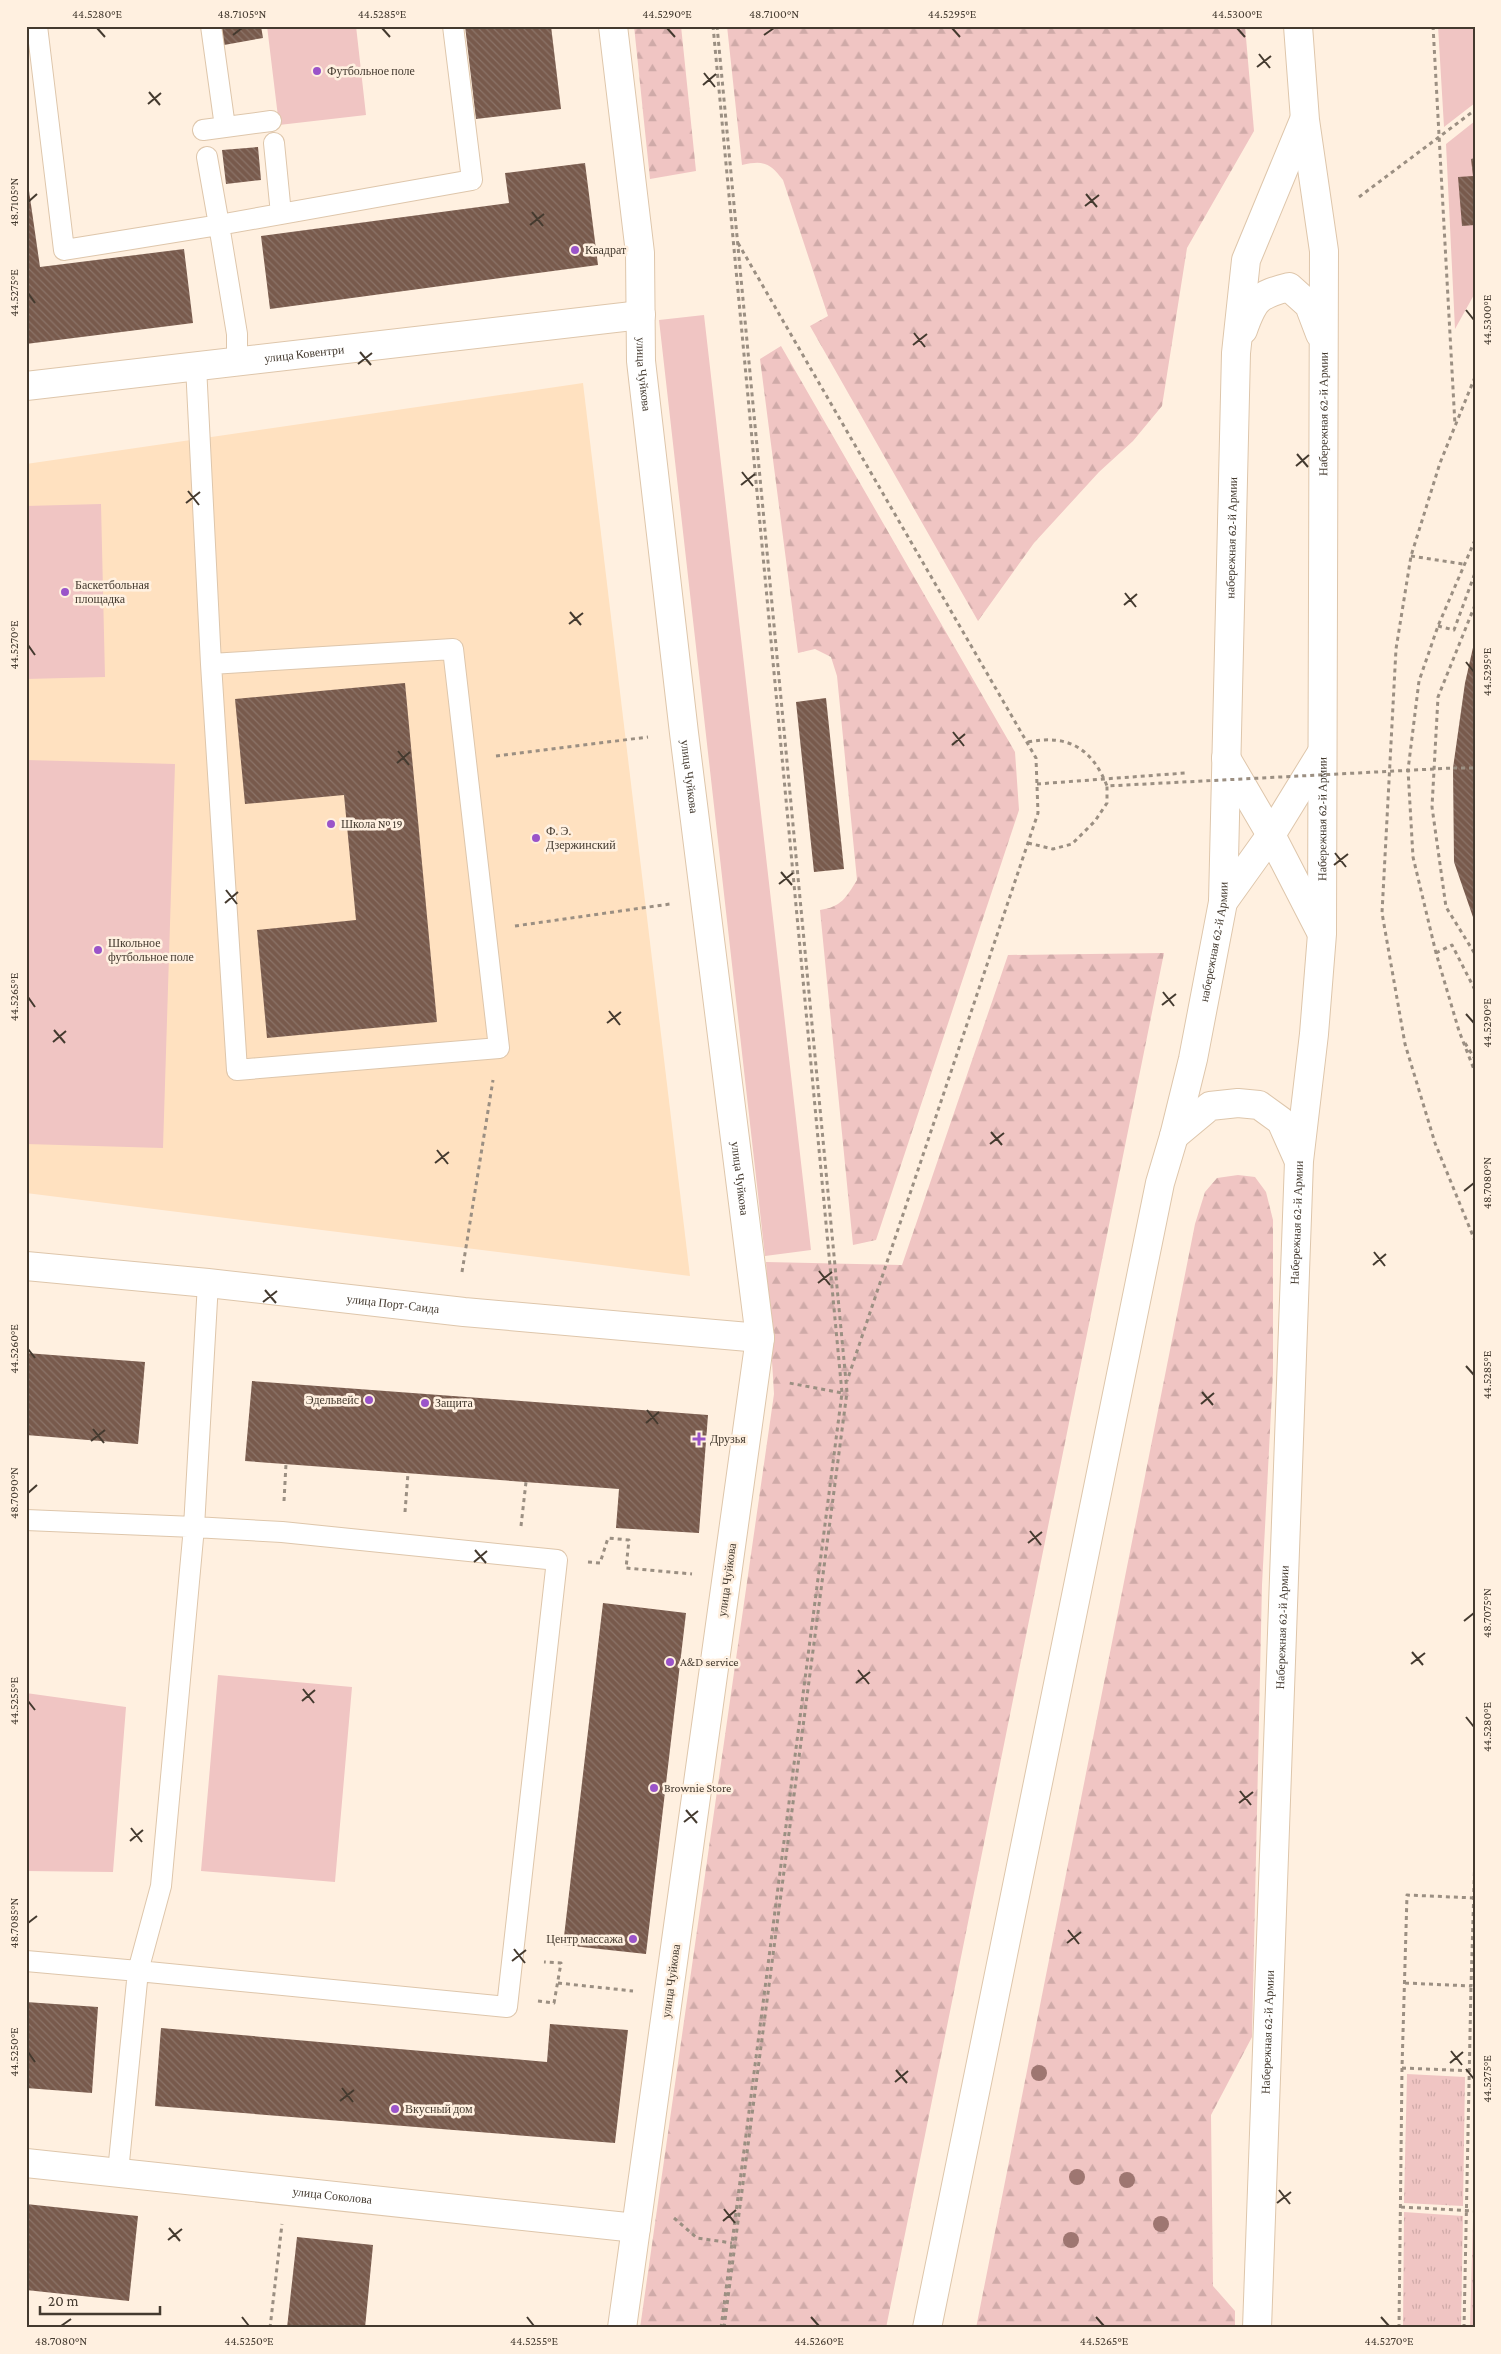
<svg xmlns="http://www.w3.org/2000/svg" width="1501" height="2354" font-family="'Crimson Pro',serif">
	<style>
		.built { fill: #ffe1c0 }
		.grass { fill: #f0c5c3 }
		.forest { fill: url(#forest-firs) }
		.park { fill: url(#park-tufts) }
		.building { fill: url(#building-back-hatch) }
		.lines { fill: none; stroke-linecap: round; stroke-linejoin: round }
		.service-casing { stroke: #dec6ab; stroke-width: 22 }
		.minor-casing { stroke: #dec6ab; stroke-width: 30 }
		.secondary-casing { stroke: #dec6ab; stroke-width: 30 }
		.path { stroke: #9b8f82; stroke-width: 3; stroke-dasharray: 4 4; stroke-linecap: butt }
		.service { stroke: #fff; stroke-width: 20 }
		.minor { stroke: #fff; stroke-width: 28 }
		.secondary { stroke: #fff; stroke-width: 28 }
		.path-bridge { stroke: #9b8f82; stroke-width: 3; stroke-dasharray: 4 4; stroke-linecap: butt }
		.tree { fill: #9e7671 }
		.ticks { fill: none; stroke: #443a2f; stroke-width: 2 }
		.poi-dot { fill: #9a54c9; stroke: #fff0e0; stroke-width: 2 }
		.labels { text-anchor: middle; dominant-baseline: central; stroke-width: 5; stroke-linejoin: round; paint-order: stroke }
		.poi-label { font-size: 12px; fill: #443a2f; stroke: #fff0e0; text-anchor: start }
		.street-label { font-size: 12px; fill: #443a2f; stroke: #fff0e0 }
		.neatline { fill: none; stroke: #443a2f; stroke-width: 2 }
		.ticks-label { font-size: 12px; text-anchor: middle; fill: #443a2f }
	</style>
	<defs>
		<pattern id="forest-firs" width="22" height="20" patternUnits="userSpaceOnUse" patternTransform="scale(1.25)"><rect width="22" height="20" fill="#f0c5c3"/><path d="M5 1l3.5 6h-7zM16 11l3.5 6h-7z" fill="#cfaaa8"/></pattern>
		<pattern id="park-tufts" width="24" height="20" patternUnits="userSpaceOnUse" patternTransform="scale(1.25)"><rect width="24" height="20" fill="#f0c5c3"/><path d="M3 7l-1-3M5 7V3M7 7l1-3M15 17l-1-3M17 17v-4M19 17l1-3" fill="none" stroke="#cfaaa8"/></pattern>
		<pattern id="building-back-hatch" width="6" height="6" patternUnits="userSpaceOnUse" patternTransform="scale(1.25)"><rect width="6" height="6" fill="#785a4c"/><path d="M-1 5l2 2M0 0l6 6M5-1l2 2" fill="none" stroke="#8c7469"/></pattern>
	</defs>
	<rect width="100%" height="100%" fill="#fff0e0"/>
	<path class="built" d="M583,383L690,1276L26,1193V464Z"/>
	<path class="grass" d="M267,26H356L366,115L279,125Z
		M1438,26H1475V103L1444,127Z
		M1475,121V293L1455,329L1446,144Z
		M704,315L811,1250L765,1256L659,320Z
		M101,504L105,677L26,679V506Z
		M26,760L175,764L163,1148L26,1144Z
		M218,1675L352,1687L335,1882L201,1871Z
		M26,1693L126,1707L113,1872L26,1871Z"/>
	<path class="forest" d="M634,26H681L696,171L650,179Z
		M727,26H1245L1254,131L1187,248L1162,406L1133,441L1099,472L1034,543L978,621L810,326L828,316L783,180C770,163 764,160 742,165Z
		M781,346L1015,752L1019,810L876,1240L853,1245L820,910C841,907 846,898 857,880L837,676L831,657L815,649L798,653L760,359Z
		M1164,953L886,2328H640L774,1394L766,1262L902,1265L1008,955Z
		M1238,1175L1255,1177L1266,1192L1273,1220V1373L1262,1585L1252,2037L1211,2115L1213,2286L1235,2311V2328H976L1195,1224L1205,1192L1217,1178Z"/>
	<path class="park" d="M1407,2074L1465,2077L1463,2206L1404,2203Z
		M1404,2212L1463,2216L1461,2328H1403Z
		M1473,2219H1475V2328H1470Z"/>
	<path class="building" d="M221,26H261L263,38L224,45Z
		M465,26H551L561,109L476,119Z
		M258,147L261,180L226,184L222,150Z
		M1475,158V225L1462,226L1458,177L1473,176L1471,159Z
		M585,163L598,265L270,309L261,236L509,203L505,173Z
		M26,170L40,267L184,249L193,323L26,344Z
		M1474,643H1475L1474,920L1454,862L1453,768L1465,683Z
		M405,683L437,1022L267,1038L257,930L356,920L344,795L245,804L235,699Z
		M826,698L844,869L814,872L796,702Z
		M26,1353L145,1362L138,1444L26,1435Z
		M252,1381L708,1415L699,1533L616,1528L619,1489L245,1461Z
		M603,1603L686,1613L646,1954L563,1945Z
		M26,2002L98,2007L92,2093L26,2088Z
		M550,2024L628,2030L615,2143L155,2106L161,2028L547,2062Z
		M26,2204L138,2216L129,2301L26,2290Z
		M297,2237L373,2245L365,2328H287Z"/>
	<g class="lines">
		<defs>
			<path id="service" d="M37,26L64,250L219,225L237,334V361
				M211,26L225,127
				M203,130L271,121
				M274,143L281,214
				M207,157L219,225L472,180L453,26
				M196,366L211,664L453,649L499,1048L237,1070L211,664
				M26,1520L194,1527L161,1886L138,1971L507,2007L557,1560L282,1532L194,1527L208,1283
				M26,1961L138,1971L118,2172"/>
			<g id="minor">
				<path id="s1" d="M613,26L640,253L641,361L684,733L760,1338L622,2328"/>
				<path id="s2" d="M26,386L641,315"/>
				<path id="s3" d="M26,1266L208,1283L464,1312L760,1338"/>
				<path id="s4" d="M26,2163L636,2228"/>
			</g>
			<g id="secondary">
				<path d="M1243,330C1254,299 1258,295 1289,287L1309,305L1320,334"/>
				<path d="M1226,758L1271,835L1320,930"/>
				<path d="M1223,902L1271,835L1322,752"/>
				<path d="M1174,1136L1210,1106L1238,1103L1259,1105L1281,1121L1298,1159"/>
				<path id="s5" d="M927,2328L1160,1183L1174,1136L1193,1059L1223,902L1236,353L1246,260L1304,120"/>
				<path id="s6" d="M1257,2328L1299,1161L1314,1034L1322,934L1324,251L1305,120L1298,26"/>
			</g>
		</defs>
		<use href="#service" class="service-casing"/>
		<use href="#minor" class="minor-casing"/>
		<use href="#secondary" class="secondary-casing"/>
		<path class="path" d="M713,26L842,1393
			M717,26L847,1392L724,2328
			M1433,26L1455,425
			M1359,197L1475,110
			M738,243L1036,758L1038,813L847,1381
			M1475,377L1440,463L1411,556L1396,649L1382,913L1405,1044L1435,1143L1475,1241
			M1475,540L1438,626L1419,681L1408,770L1413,857L1436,953L1459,1031L1475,1072
			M1411,556L1463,564
			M1475,605L1438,697L1432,807L1446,907L1475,954
			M1438,626L1454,630L1475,573
			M496,756L648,737
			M1453,768H1475
			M1037,784L1185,773
			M1028,843L1053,849L1072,844L1095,821L1107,803V786
			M515,926L670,904
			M1436,953L1452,945L1475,990
			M1465,1043L1475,1059
			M462,1272L493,1080
			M284,1501L286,1464
			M405,1512L408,1473
			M521,1526L526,1482
			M588,1562L600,1563L608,1538L629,1540L626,1568L692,1574
			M558,1983L633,1991
			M1405,1983L1471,1986L1475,1854
			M538,2001L554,2003L561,1963L544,1962
			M1402,2068L1475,2071
			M1401,2207L1475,2211
			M674,2218L697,2238L732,2243
			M270,2328L282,2224
			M721,2328L842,1393L789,1383
			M1399,2328L1402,2068L1407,1895L1475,1898
			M1464,2328L1471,1986H1475"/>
		<use href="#service" class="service"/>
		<use href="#minor" class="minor"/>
		<use href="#secondary" class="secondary"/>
		<path class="path-bridge" d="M1028,742C1068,734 1092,748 1107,786L1453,768"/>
	</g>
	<g class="tree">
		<circle cx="1039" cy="2073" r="8"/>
		<circle cx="1077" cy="2177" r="8"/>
		<circle cx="1127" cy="2180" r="8"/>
		<circle cx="1161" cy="2224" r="8"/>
		<circle cx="1071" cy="2240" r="8"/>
	</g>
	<path class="ticks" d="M97,28L105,37M382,28L390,37M667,28L675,37M952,28L960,37M1237,28L1245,37M233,35L242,28M764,35L774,28M1259,54L1270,68M1257,67L1271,56M704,73L715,87M703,85L716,74M149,92L160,105M148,104L161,93M1086,194L1097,207M28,202L37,194M1085,206L1099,195M532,212L543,226M530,225L544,214M28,293L35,303M1466,310L1474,320M914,333L925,347M913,345L927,334M360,352L371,365M358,364L372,353M1297,454L1308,467M1296,466L1309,455M742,472L753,486M741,485L755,474M188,491L199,505M186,503L200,492M1125,593L1136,607M1124,605L1137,594M570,612L581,625M569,624L583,613M28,645L35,655M1466,662L1474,672M953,732L964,746M952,745L965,734M398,751L409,765M397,763L410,752M1335,853L1346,867M1334,865L1348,854M781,872L792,885M779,884L793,873M226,890L237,904M225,903L238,892M1163,992L1174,1006M28,997L35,1007M1162,1005L1176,994M609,1011L620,1025M1466,1014L1474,1023M607,1023L621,1012M54,1030L65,1043M53,1042L66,1031M991,1132L1002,1145M990,1144L1004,1133M437,1150L448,1164M435,1163L449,1152M1464,1191L1474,1183M1374,1252L1385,1266M1373,1265L1386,1254M819,1271L830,1285M818,1283L832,1272M265,1290L276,1303M263,1302L277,1291M28,1349L35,1358M1466,1366L1474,1375M1202,1392L1213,1405M1201,1404L1214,1393M647,1410L658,1424M646,1423L659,1412M93,1429L104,1443M91,1441L105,1430M28,1493L37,1485M1030,1531L1041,1545M1028,1543L1042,1532M475,1550L486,1563M474,1562L487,1551M1464,1621L1474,1613M1412,1652L1423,1665M1411,1664L1425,1653M858,1670L869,1684M856,1683L870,1672M303,1689L314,1703M28,1701L35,1710M302,1701L315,1690M1466,1717L1474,1727M1240,1791L1251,1805M1239,1803L1253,1792M686,1810L697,1823M684,1822L698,1811M131,1828L142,1842M130,1841L143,1830M28,1923L37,1916M1068,1930L1079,1944M1067,1943L1081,1932M514,1949L525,1963M512,1961L526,1950M1451,2051L1462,2065M28,2052L35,2062M1450,2063L1463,2052M1466,2069L1474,2079M896,2070L907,2083M895,2082L908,2071M342,2088L353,2102M340,2101L354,2090M1279,2190L1290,2204M1277,2203L1291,2192M724,2209L735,2223M723,2221L736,2210M169,2228L180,2241M168,2240L182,2229M242,2317L249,2326M527,2317L534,2326M811,2317L819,2326M1096,2317L1104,2326M1381,2317L1389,2326M61,2326L71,2319"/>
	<g class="poi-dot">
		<circle cx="317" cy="71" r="5"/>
		<circle cx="575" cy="250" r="5"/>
		<circle cx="65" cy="592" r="5"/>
		<circle cx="331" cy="824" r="5"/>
		<circle cx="536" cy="838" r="5"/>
		<circle cx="98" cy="950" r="5"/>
		<circle cx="369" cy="1400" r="5"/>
		<circle cx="425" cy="1403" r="5"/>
		<path d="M696.5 1431.5h5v5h5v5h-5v5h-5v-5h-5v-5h5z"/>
		<circle cx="670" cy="1662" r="5"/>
		<circle cx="654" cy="1788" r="5"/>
		<circle cx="633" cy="1939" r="5"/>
		<circle cx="395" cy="2109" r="5"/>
	</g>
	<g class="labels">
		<g class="poi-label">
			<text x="327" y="71">Футбольное поле</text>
			<text x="585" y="250">Квадрат</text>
			<text x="75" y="585">Баскетбольная<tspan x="75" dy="14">площадка</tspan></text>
			<text x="341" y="824">Школа № 19</text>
			<text x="546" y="831">Ф. Э.<tspan x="546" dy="14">Дзержинский</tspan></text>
			<text x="108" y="943">Школьное<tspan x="108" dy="14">футбольное поле</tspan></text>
			<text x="359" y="1400" text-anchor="end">Эдельвейс</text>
			<text x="435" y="1403">Защита</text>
			<text x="710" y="1439">Друзья</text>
			<text x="680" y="1662">A&amp;D service</text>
			<text x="664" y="1788">Brownie Store</text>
			<text x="623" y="1939" text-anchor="end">Центр массажа</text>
			<text x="405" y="2109">Вкусный дом</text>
		</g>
		<g class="street-label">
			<text stroke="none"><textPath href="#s2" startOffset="280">улица Ковентри</textPath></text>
			<text stroke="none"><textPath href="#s1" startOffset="350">улица Чуйкова</textPath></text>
			<text stroke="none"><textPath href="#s6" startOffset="1916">Набережная 62-й Армии</textPath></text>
			<text stroke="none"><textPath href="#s5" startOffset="1821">набережная 62-й Армии</textPath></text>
			<text stroke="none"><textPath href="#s1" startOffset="755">улица Чуйкова</textPath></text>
			<text stroke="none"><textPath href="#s6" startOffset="1511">Набережная 62-й Армии</textPath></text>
			<text stroke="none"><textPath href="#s5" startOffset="1416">набережная 62-й Армии</textPath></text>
			<text stroke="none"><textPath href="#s1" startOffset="1160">улица Чуйкова</textPath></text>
			<text stroke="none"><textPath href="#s6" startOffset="1106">Набережная 62-й Армии</textPath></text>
			<text stroke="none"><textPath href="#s3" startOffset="369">улица Порт-Саида</textPath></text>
			<text transform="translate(727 1580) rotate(-82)">улица Чуйкова</text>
			<text stroke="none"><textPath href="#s6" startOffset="701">Набережная 62-й Армии</textPath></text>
			<text transform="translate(671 1981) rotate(-82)">улица Чуйкова</text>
			<text stroke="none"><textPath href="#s6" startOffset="296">Набережная 62-й Армии</textPath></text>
			<text stroke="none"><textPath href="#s4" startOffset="308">улица Соколова</textPath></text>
		</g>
	</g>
	<rect width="1501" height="2354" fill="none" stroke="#fff0e0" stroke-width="55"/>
	<path d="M40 2306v8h120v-8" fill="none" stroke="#443a2f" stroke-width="2.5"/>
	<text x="48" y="2306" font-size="15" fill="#443a2f" stroke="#fff0e0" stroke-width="4" paint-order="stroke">20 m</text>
	<rect x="28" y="28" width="1446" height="2298" class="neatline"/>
	<g class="ticks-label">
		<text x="97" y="18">44.5280°E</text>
		<text x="242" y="18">48.7105°N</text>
		<text x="382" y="18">44.5285°E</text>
		<text x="667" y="18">44.5290°E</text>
		<text x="774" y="18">48.7100°N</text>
		<text x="952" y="18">44.5295°E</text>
		<text x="1237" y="18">44.5300°E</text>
		<text transform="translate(14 202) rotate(-90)" y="4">48.7105°N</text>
		<text transform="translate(14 293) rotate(-90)" y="4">44.5275°E</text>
		<text transform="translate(1487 320) rotate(-90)" y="4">44.5300°E</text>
		<text transform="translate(14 645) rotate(-90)" y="4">44.5270°E</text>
		<text transform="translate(1487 672) rotate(-90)" y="4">44.5295°E</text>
		<text transform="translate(14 997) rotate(-90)" y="4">44.5265°E</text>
		<text transform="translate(1487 1023) rotate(-90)" y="4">44.5290°E</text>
		<text transform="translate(1487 1183) rotate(-90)" y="4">48.7080°N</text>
		<text transform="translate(14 1349) rotate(-90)" y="4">44.5260°E</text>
		<text transform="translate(1487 1375) rotate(-90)" y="4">44.5285°E</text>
		<text transform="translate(14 1493) rotate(-90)" y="4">48.7090°N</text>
		<text transform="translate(1487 1613) rotate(-90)" y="4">48.7075°N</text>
		<text transform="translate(14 1701) rotate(-90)" y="4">44.5255°E</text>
		<text transform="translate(1487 1727) rotate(-90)" y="4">44.5280°E</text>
		<text transform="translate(14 1923) rotate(-90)" y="4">48.7085°N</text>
		<text transform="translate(14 2052) rotate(-90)" y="4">44.5250°E</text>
		<text transform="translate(1487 2079) rotate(-90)" y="4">44.5275°E</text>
		<text x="61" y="2345">48.7080°N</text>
		<text x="249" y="2345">44.5250°E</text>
		<text x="534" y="2345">44.5255°E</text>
		<text x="819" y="2345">44.5260°E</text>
		<text x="1104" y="2345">44.5265°E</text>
		<text x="1389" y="2345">44.5270°E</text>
	</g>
</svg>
